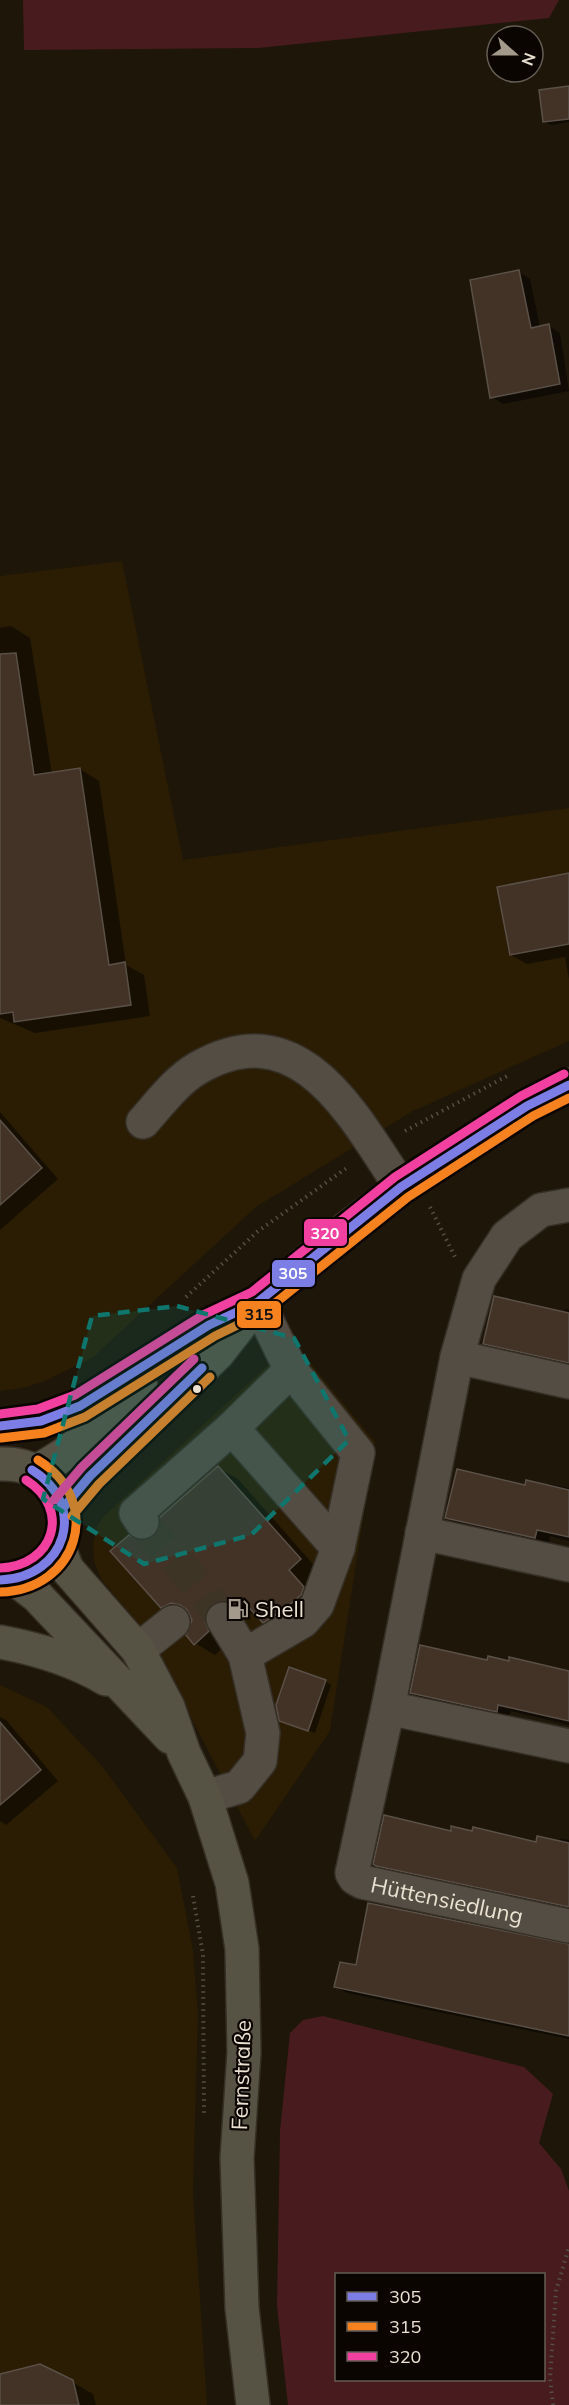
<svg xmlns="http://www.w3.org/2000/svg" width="569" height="2405" font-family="Mulish,sans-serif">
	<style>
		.built { fill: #2a1d04 }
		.green { fill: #481c1e; fill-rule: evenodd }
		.shadow { fill: #0007 }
		.building { fill: #423326; stroke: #5a5047; stroke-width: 1.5 }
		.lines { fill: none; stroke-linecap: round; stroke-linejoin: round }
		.minor-tunnel { stroke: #3d3426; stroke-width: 33; stroke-dasharray: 33 16; stroke-linecap: butt }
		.minor-casing { stroke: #352f26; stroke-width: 36 }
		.major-casing { stroke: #352f26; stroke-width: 36 }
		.path { stroke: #544e44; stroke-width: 4; stroke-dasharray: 1.5 4.5; stroke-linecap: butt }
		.minor { stroke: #544d43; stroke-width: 33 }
		.major { stroke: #575344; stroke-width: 33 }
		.bus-1-casing { stroke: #0a0500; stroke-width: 14 }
		.bus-2-casing { stroke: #0a0500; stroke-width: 14 }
		.bus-3-casing { stroke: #0a0500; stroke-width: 14 }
		.bus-1 { stroke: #7c7ee5; stroke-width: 9 }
		.bus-2 { stroke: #f6821f; stroke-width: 9 }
		.bus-3 { stroke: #f240a1; stroke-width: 9 }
		.marked { fill: #0f766e; fill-opacity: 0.2; stroke: #0f766e; stroke-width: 4.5; stroke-dasharray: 12 8; stroke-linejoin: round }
		.bus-dot { fill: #eae1d1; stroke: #0a0500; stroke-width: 2 }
		.labels { text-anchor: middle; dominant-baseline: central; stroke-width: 4.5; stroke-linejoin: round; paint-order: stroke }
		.poi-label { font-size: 22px; fill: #eae1d1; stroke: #0a0500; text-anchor: start }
		.street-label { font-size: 22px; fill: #eae1d1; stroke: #0a0500 }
		.line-badge { stroke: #0a0500; stroke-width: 2 }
		.badge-label { font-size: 16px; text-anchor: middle; font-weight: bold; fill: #fff }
		.pale-badge-label { font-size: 16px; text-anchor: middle; font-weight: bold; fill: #111 }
	</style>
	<rect width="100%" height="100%" fill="#1e1608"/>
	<path class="built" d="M122,561L183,860L569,808V1041L413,1111L256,1207L92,1358L45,1381L23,1388L0,1391V576Z
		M293,1342L375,1442L330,1731L255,1841L151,1640L101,1579L94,1561L93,1543L98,1525L104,1516Z
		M0,1685L47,1707L102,1766L177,1868L193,1950L198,2013L193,2193L207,2405H0Z"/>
	<path class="green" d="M23,0H559L549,18L258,48L24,50Z
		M323,2016L524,2067L553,2094L539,2143L561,2169L569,2191V2405H288L277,2306L280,2131L290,2033L303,2020ZM336,2274H544V2380H336Z"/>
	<path class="shadow" d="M569,88V122L551,125L544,121Z
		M519,272L530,279L540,327L549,326L560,333L569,391L503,404L492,397Z
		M11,626L30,638L52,774L80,769L99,781L126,965L144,975L150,1016L35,1033L0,1018V628Z
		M569,875V979L565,957L527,964L511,955Z
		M0,1112L58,1179L0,1230Z
		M565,1309L569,1310V1370L509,1357L485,1343L564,1314Z
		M218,1468L238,1479L320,1572L323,1599L284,1633L259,1616L245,1611L234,1614L228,1643L215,1655L195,1643L191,1615L182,1618L162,1607L143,1542L154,1539Z
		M549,1484L569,1488V1541L550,1536L548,1545L459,1525L447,1517L526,1487H548Z
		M488,1662L569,1672V1725L511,1711L509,1718L424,1700L412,1693Z
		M325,1681L331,1685L315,1733L281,1720Z
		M0,1717L6,1720L58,1781L6,1825L0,1821Z
		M452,1833L537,1844L559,1842L560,1838L569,1840V1910L389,1871L375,1863Z
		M569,1946V2039L347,1993L336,1987L357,1967Z
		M0,2376L72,2382L93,2394L96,2405H0Z"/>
	<path class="building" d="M569,86V119L543,122L539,90Z
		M519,270L531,328L549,324L560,384L490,398L470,280Z
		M16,653L34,775L80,768L109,965L125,962L131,1005L14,1022L13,1012L0,1014V654Z
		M569,873V944L510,955L497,887Z
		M0,1120L42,1168L0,1205Z
		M494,1296L569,1313V1363L483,1344Z
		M218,1466L301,1559L289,1570L304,1587L301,1595L282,1611L263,1623L243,1601L236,1607L223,1600L214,1603L207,1610L204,1619L209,1631L194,1645L186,1635L192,1620L187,1610L180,1605L171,1603L161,1608L110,1551L129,1535L143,1541L153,1537L159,1530L160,1517Z
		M457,1469L525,1485L526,1480L569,1490V1537L537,1530L535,1538L445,1518Z
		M420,1645L487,1660L488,1656L509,1661V1657L569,1671V1721L498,1705L497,1712L410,1693Z
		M289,1667L326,1680L308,1731L279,1721L276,1705Z
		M0,1722L41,1770L0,1805Z
		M384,1815L451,1831V1826L472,1831L473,1827L536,1842L537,1836L569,1843V1907L376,1866L373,1864Z
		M368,1903L569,1944V2036L334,1987L340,1962L356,1965Z
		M40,2364L73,2380L79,2405H0V2374Z"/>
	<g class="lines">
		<path class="minor-tunnel" d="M142,1522L205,1594L223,1619"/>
		<defs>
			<g id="minor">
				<path d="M143,1122C159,1104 177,1080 198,1068C300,1009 354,1117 401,1187"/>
				<path id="s1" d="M569,1205L541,1210L507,1236L479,1279L457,1357L388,1708L352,1873L355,1878L362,1882L569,1926"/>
				<path d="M457,1357L569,1382"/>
				<path d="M291,1370L358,1453L338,1548"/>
				<path d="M232,1428L338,1548L317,1605L303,1621L245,1655"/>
				<path d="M142,1522L136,1513L232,1428L291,1370L258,1302"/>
				<path d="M422,1533L569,1565"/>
				<path d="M138,1650L173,1622"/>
				<path d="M388,1708L569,1746"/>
				<path d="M205,1797L239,1787L260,1761L263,1733L245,1655L223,1619"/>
			</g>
			<path id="major" d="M0,1426L41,1421L80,1406L209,1325L251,1305
				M0,1464C19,1463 40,1469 51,1485
				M36,1472L68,1452L141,1387
				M63,1508L90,1476L218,1353L258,1302L347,1228L401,1187L527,1106L569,1085
				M59,1548L67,1569L138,1650L168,1707L184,1753L205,1797L232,1883L242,1949L244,2052L237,2158L242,2308L253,2405
				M16,1580L37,1596L170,1737
				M0,1642C38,1649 72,1659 106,1679"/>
		</defs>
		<use href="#minor" class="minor-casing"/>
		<use href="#major" class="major-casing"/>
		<path class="path" d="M405,1131L507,1076
			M430,1207L455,1257
			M186,1297L257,1232L348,1167
			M193,1896L203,1955L204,2114
			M553,2405L550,2378L556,2291L569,2247"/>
		<use href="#minor" class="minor"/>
		<use href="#major" class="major"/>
		<defs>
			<path id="bus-1" d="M0,1426L41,1421L80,1406L209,1325L258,1302L401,1187L527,1106L569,1085
				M63,1508L90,1476L202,1368
				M0,1580C66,1578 89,1505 32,1470"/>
			<path id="bus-2" d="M1,1438L44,1433L85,1417L215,1336L264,1312L408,1197L533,1116L569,1098
				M72,1516L99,1484L210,1377
				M0,1592C78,1590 105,1501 38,1460"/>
			<path id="bus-3" d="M0,1414L38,1409L75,1395L203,1315L252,1292L395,1177L521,1096L564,1074
				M54,1500L82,1467L194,1359
				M0,1568C54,1566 72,1509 26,1480"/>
		</defs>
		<use href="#bus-1" class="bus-1-casing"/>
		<use href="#bus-2" class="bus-2-casing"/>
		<use href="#bus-3" class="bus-3-casing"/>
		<use href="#bus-1" class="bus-1"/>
		<use href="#bus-2" class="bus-2"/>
		<use href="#bus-3" class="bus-3"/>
	</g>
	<path class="marked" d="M177,1306L294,1338L349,1440L251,1535L144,1564L43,1499L92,1316Z"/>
	<defs>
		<symbol id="fuel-bare" viewBox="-9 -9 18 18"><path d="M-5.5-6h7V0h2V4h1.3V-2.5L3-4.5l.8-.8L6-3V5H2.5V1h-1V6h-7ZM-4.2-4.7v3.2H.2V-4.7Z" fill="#a39a8b" stroke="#0a0500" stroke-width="2.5" paint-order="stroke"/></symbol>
	</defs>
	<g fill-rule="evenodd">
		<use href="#fuel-bare" x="223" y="1594" width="30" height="30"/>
	</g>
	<circle class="bus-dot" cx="197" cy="1389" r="5"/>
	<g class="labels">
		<g class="poi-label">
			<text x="255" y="1609">Shell</text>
		</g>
		<g class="street-label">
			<text stroke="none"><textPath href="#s1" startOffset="831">Hüttensiedlung</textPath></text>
			<text transform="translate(241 2075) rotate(-88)">Fernstraße</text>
		</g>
	</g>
	<g class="line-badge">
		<rect x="303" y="1218" width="45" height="29" rx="6" fill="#f240a1"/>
		<rect x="271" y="1259" width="45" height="29" rx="6" fill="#7c7ee5"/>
		<rect x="236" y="1300" width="46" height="29" rx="6" fill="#f6821f"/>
	</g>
	<g class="badge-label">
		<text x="325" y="1239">320</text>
		<text x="293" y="1279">305</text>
	</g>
	<g class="pale-badge-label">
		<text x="259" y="1320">315</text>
	</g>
	<rect x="335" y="2273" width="210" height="108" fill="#0a0500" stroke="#645d54" stroke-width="1.5"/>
	<rect x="347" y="2292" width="30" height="9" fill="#7c7ee5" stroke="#645d54" stroke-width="1.5"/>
	<text x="389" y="2303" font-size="18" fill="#eae1d1">305</text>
	<rect x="347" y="2322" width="30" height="9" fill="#f6821f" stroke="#645d54" stroke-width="1.5"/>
	<text x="389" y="2333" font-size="18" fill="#eae1d1">315</text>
	<rect x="347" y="2352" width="30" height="9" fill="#f240a1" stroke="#645d54" stroke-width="1.5"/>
	<text x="389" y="2363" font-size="18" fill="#eae1d1">320</text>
	<g transform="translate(515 54) rotate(111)"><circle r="28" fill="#0a0500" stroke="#645d54" stroke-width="1.5"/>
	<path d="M0-4.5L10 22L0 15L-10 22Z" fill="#a39a8b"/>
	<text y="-9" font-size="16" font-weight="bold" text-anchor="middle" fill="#eae1d1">N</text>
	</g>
</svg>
